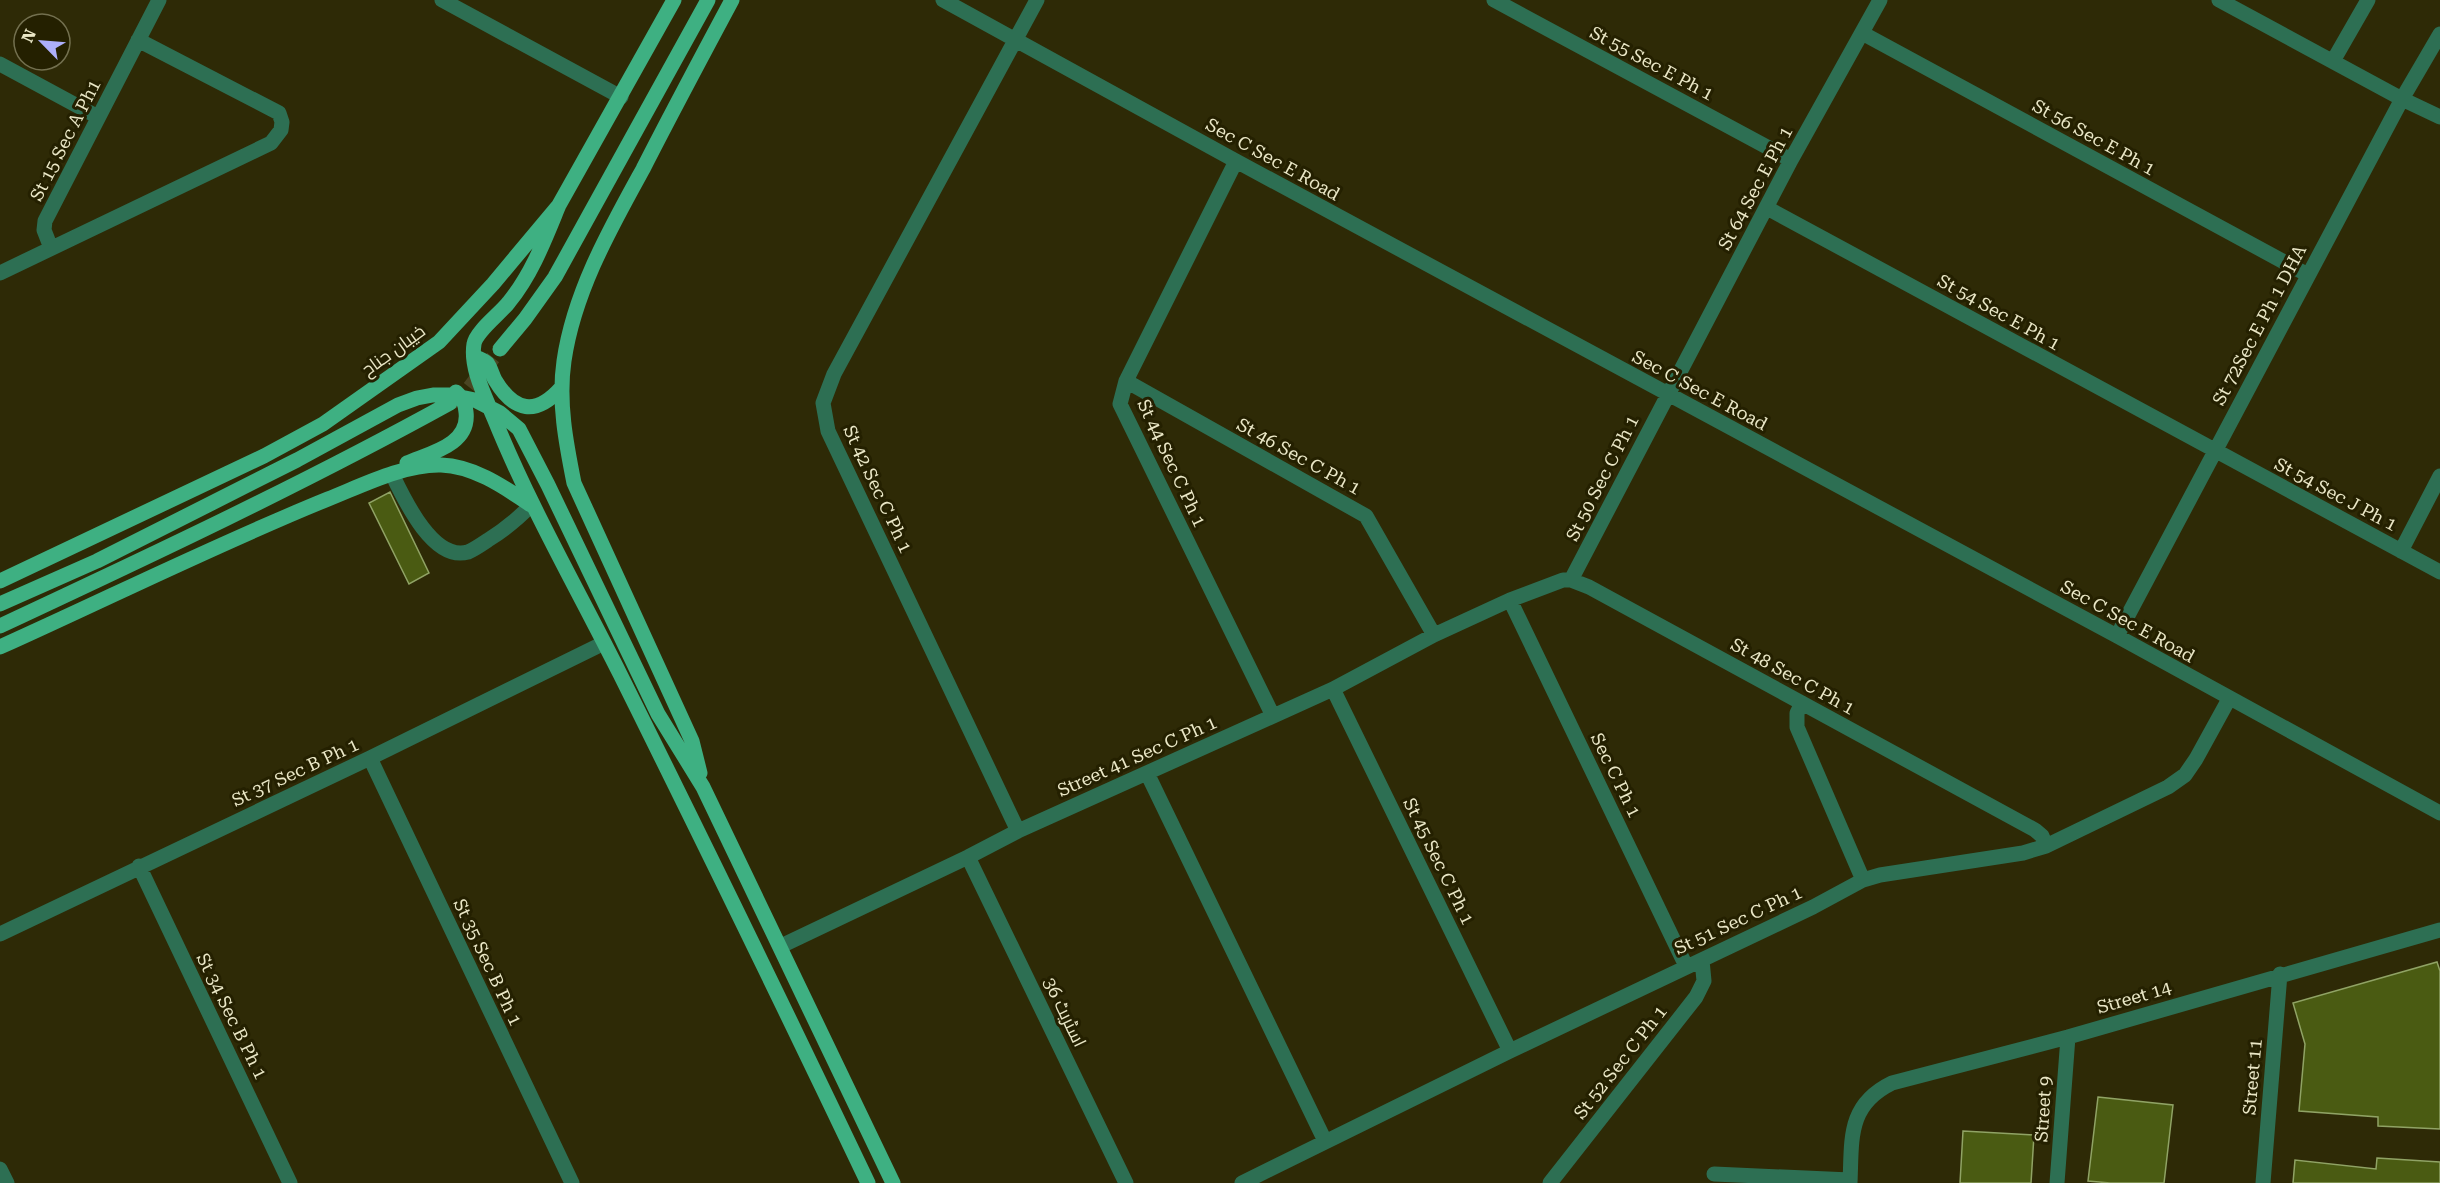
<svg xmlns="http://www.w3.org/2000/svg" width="2440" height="1183" font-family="'Roboto Serif',Cairo,serif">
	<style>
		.building { fill: #4a5b12; stroke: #90a365; stroke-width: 1.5 }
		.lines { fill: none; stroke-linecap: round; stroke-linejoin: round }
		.major-tunnel { stroke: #4a4623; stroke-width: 15; stroke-dasharray: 15 8; stroke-linecap: butt }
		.minor { stroke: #2d6f53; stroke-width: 15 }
		.major { stroke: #3eb082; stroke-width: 15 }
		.labels { text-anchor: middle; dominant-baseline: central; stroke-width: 6; stroke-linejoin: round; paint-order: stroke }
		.street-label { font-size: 18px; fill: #eae7c6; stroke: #242000 }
	</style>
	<rect width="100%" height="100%" fill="#2e2a06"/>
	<path class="building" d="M390,492L429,573L409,584L369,503Z
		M2437,962L2440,971V1129L2378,1126V1117L2299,1111L2305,1044L2293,1003Z
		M2098,1097L2173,1105L2164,1183H2110L2088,1181Z
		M1963,1131L2034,1135L2031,1183H1960Z
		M2377,1158L2440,1162V1183H2293L2295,1160L2376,1169Z"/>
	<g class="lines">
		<path class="major-tunnel" d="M452,402L467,391L500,349"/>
		<path class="minor" d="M442,0L621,97
			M943,0L1236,161L2117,636L2440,813
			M1494,0L1791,160
			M2219,0L2402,99L2440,117
			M1862,33L2308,275
			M2333,61L2368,0
			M0,64L98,117
			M1236,161L1126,381L1120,404L1273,716
			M1767,208L2440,572
			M51,248L44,230L45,221L159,0
			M0,273L271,143L281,130L282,122L279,113L138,40
			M1126,381L1366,516L1434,635
			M392,474C404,499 433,562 468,552C475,549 482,544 488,540C504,530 518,519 531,505
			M2401,551L2440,476
			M1571,580L1791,160L1880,0
			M1510,600L1686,966
			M2117,636L2402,99L2440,34
			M1333,689L1510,1051
			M1802,703L1797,713V727L1863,880
			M370,758L572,1183
			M1147,773L1325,1141
			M1018,831L828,431L823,403L834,374L1037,0
			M968,857L1126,1183
			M139,866L290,1183
			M0,934L370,758L604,643
			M781,946L968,857L1018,831L1333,689L1434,635L1510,600L1563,580H1571L1589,587L2035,830L2042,836L2046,846
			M0,1169L7,1183
			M1714,1174L1850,1180
			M1242,1183L1510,1051L1813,907L1863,880L1880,875L2023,853L2046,846L2168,787L2185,775L2196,759L2229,699
			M1550,1183L1696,997L1704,981L1702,960
			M1850,1183C1852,1139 1847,1105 1892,1083L2068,1037L2440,930
			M2057,1183L2068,1037
			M2263,1183L2280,974"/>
		<path class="major" d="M559,205C545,239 532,274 509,302C501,313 476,331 474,344C470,368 485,396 494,418C530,507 577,588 620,674C704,843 787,1013 868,1183
			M500,349L525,319L555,277L708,0
			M475,357C478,358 484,360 487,363C491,368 492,375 495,380C514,412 536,416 561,388
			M407,463C430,453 470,445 466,412C465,403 463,398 456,392
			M0,581L264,456L323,424L439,342L493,284L559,205L674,0
			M0,604L97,561L297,460L398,405L417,398L433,395H451L475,400L500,413L519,429L548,485L658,714L703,787L893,1183
			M0,626C152,555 303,484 450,403
			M0,647C109,598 217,544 328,499C361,486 404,464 441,465C474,466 504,487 531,505
			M700,773L692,741L574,483C566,443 558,402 564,361C574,292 610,229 643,169C672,112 702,56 732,0"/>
	</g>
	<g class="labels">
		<g class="street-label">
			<text transform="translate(1652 63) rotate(28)">St 55 Sec E Ph 1</text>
			<text transform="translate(2094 137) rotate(29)">St 56 Sec E Ph 1</text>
			<text transform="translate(65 140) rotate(-63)">St 15 Sec A Ph1</text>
			<text transform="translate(1273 159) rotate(29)">Sec C Sec E Road</text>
			<text transform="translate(1755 188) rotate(-62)">St 64 Sec E Ph 1</text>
			<text transform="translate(1999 312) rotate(29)">St 54 Sec E Ph 1</text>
			<text transform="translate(2259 325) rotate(-62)">St 72Sec E Ph 1 DHA</text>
			<text transform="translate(393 350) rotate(-36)">خیبان جناح</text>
			<text transform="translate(1700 390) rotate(28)">Sec C Sec E Road</text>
			<text transform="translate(1299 456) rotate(29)">St 46 Sec C Ph 1</text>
			<text transform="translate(1172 463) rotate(65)">St 44 Sec C Ph 1</text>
			<text transform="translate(1602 478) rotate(-63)">St 50 Sec C Ph 1</text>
			<text transform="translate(878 489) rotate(65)">St 42 Sec C Ph 1</text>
			<text transform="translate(2336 494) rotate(28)">St 54 Sec J Ph 1</text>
			<text transform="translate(2128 621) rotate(29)">Sec C Sec E Road</text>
			<text transform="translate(1793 676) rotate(29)">St 48 Sec C Ph 1</text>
			<text transform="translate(1137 756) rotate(-24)">Street 41 Sec C Ph 1</text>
			<text transform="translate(295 772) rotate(-25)">St 37 Sec B Ph 1</text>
			<text transform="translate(1616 775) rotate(64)">Sec C Ph 1</text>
			<text transform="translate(1439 861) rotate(64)">St 45 Sec C Ph 1</text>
			<text transform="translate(1738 920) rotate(-25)">St 51 Sec C Ph 1</text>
			<text transform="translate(488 962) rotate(65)">St 35 Sec B Ph 1</text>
			<text transform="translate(2134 997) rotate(-16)">Street 14</text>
			<text transform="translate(1065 1012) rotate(64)">اسٹریٹ 36</text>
			<text transform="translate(232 1016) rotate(64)">St 34 Sec B Ph 1</text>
			<text transform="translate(1620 1062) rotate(-52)">St 52 Sec C Ph 1</text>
			<text transform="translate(2252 1077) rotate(-85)">Street 11</text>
			<text transform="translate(2043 1109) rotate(-86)">Street 9</text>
		</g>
	</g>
	<g transform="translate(42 42) rotate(295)"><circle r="28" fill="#242000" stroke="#73704f" stroke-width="1.5"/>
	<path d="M0-4.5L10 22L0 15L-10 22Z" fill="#adaffb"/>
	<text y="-9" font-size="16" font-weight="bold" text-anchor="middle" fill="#eae7c6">N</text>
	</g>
</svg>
